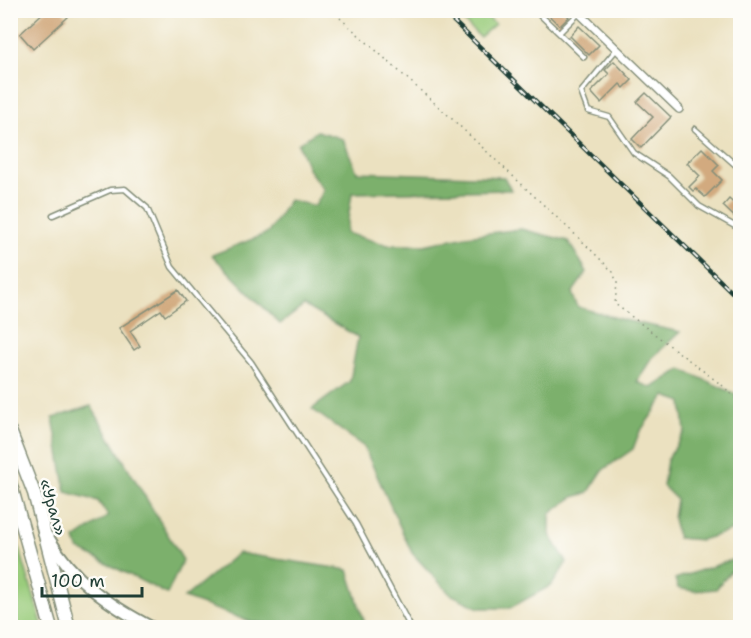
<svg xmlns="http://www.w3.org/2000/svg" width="751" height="638" font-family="'Shantell Sans',sans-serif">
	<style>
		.green { fill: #9acc7c; stroke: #5c8458; stroke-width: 1.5 }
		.forest { fill: #7bb06c; stroke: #4d7650; stroke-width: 1.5 }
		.building { fill: #d2aa7f }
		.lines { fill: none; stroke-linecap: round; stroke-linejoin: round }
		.lane-casing { stroke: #858f7a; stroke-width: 7 }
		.street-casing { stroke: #858f7a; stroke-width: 10 }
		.secondary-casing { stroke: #858f7a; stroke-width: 14 }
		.primary-casing { stroke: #858f7a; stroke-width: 15 }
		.path { stroke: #858f7a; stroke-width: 1.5; stroke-dasharray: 1.5 4.5; stroke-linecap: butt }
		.lane { stroke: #fff; stroke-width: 4 }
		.street { stroke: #fff; stroke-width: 7 }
		.secondary { stroke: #fff; stroke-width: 10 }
		.primary { stroke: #fff; stroke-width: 12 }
		.rail-casing { stroke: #1f3d34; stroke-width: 4.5 }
		.rail { stroke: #fdfcf7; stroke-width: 2; stroke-dasharray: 7; stroke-linecap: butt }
		.labels { text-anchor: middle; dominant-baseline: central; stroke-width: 5; stroke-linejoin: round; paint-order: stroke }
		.street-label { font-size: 16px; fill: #1f3d34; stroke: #fdfcf7 }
	</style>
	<rect width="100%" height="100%" fill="#fdfcf7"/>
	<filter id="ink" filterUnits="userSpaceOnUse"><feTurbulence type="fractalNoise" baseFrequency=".0167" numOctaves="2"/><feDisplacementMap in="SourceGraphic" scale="12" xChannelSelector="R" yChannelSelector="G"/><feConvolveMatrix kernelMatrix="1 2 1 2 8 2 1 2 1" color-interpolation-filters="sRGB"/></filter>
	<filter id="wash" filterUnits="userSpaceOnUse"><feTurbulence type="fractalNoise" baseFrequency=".008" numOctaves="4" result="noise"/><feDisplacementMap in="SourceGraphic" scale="24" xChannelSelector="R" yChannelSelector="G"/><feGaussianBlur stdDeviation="1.35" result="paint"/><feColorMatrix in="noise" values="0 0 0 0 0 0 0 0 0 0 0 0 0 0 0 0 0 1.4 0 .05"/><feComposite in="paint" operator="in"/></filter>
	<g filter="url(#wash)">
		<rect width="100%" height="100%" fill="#ebe1c0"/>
		<path class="green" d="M453,11H480L495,24L480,37Z
			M11,520L43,627H11Z"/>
		<path class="forest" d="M317,131L343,139L357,172L504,177L511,190L352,193L346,233L388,245H424L466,236L521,229L568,241L587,272L572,293L578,307L624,320L680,332L651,359L637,382L652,388L681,369L740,396V528L701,540L678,538L673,519L676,499L663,486L667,460L685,432L682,402L665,396L639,433L633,449L603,470L588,493L573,497L550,514V535L567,562L552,585L510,608H479L450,594L412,553L364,447L312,409L350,381L358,337L304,306L280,324L212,255L268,233L289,200L315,206L324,190L309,170L298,144Z
			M91,406L183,560L167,594L78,549L75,539L108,516L98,501L66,492L53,418Z
			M238,553L348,570L366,627L300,628L251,622L184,598Z
			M740,557V569L730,572L716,589L693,591L678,588L675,579Z"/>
		<g id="blocks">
			<path class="building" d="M46,10H62L68,17L33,49L20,34Z
				M543,10H562L569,17L560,26Z
				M579,26L599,45L589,55L570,36Z
				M614,61L632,80L624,88L620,84L601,103L591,92L609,74L605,70Z
				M646,93L671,117L641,148L632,139L653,117L637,102Z
				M702,148L719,165L713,171L722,180L705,197L696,189L693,191L689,187L700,176L687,163Z
				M729,199L741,210V223L723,206Z
				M178,290L186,301L165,316L161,310L130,331L140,346L134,350L119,328Z"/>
		</g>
	</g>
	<g filter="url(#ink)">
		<use href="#blocks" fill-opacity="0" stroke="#858f7a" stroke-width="1.5"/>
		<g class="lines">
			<defs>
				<path id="lane" d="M535,10L584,57
					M559,33L579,13
					M616,50L581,92L588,111L609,117L634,153L669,176L699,206L740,229
					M695,129L740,169
					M53,215L110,190L125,189L147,208L172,267L251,362L356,524L411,628"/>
				<path id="street" d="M576,10L679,109"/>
				<path id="secondary" d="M48,537C73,581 109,605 153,628"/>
				<path id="primary" d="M10,431L34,493L69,628
					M10,482L51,628"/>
			</defs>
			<use href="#lane" class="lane-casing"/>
			<use href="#street" class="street-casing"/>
			<use href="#secondary" class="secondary-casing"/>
			<use href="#primary" class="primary-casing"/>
			<path class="path" d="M331,10L450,117L583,242L613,272L617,283L615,304L723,386L740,403"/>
			<use href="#lane" class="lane"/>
			<use href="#street" class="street"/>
			<use href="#secondary" class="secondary"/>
			<use href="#primary" class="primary"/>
			<defs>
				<path id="rail" d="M442,10L740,300"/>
			</defs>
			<use href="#rail" class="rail-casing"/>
			<use href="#rail" class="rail"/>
		</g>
	</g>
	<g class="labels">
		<g class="street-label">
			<text transform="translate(53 507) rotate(74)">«Урал»</text>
		</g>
	</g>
	<rect width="751" height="638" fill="none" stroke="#fdfcf7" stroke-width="36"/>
	<path d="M42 587v9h100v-9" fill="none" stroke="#1f3d34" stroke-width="3"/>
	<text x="51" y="587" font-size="18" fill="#1f3d34" stroke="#fdfcf7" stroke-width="4.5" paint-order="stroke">100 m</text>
</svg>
